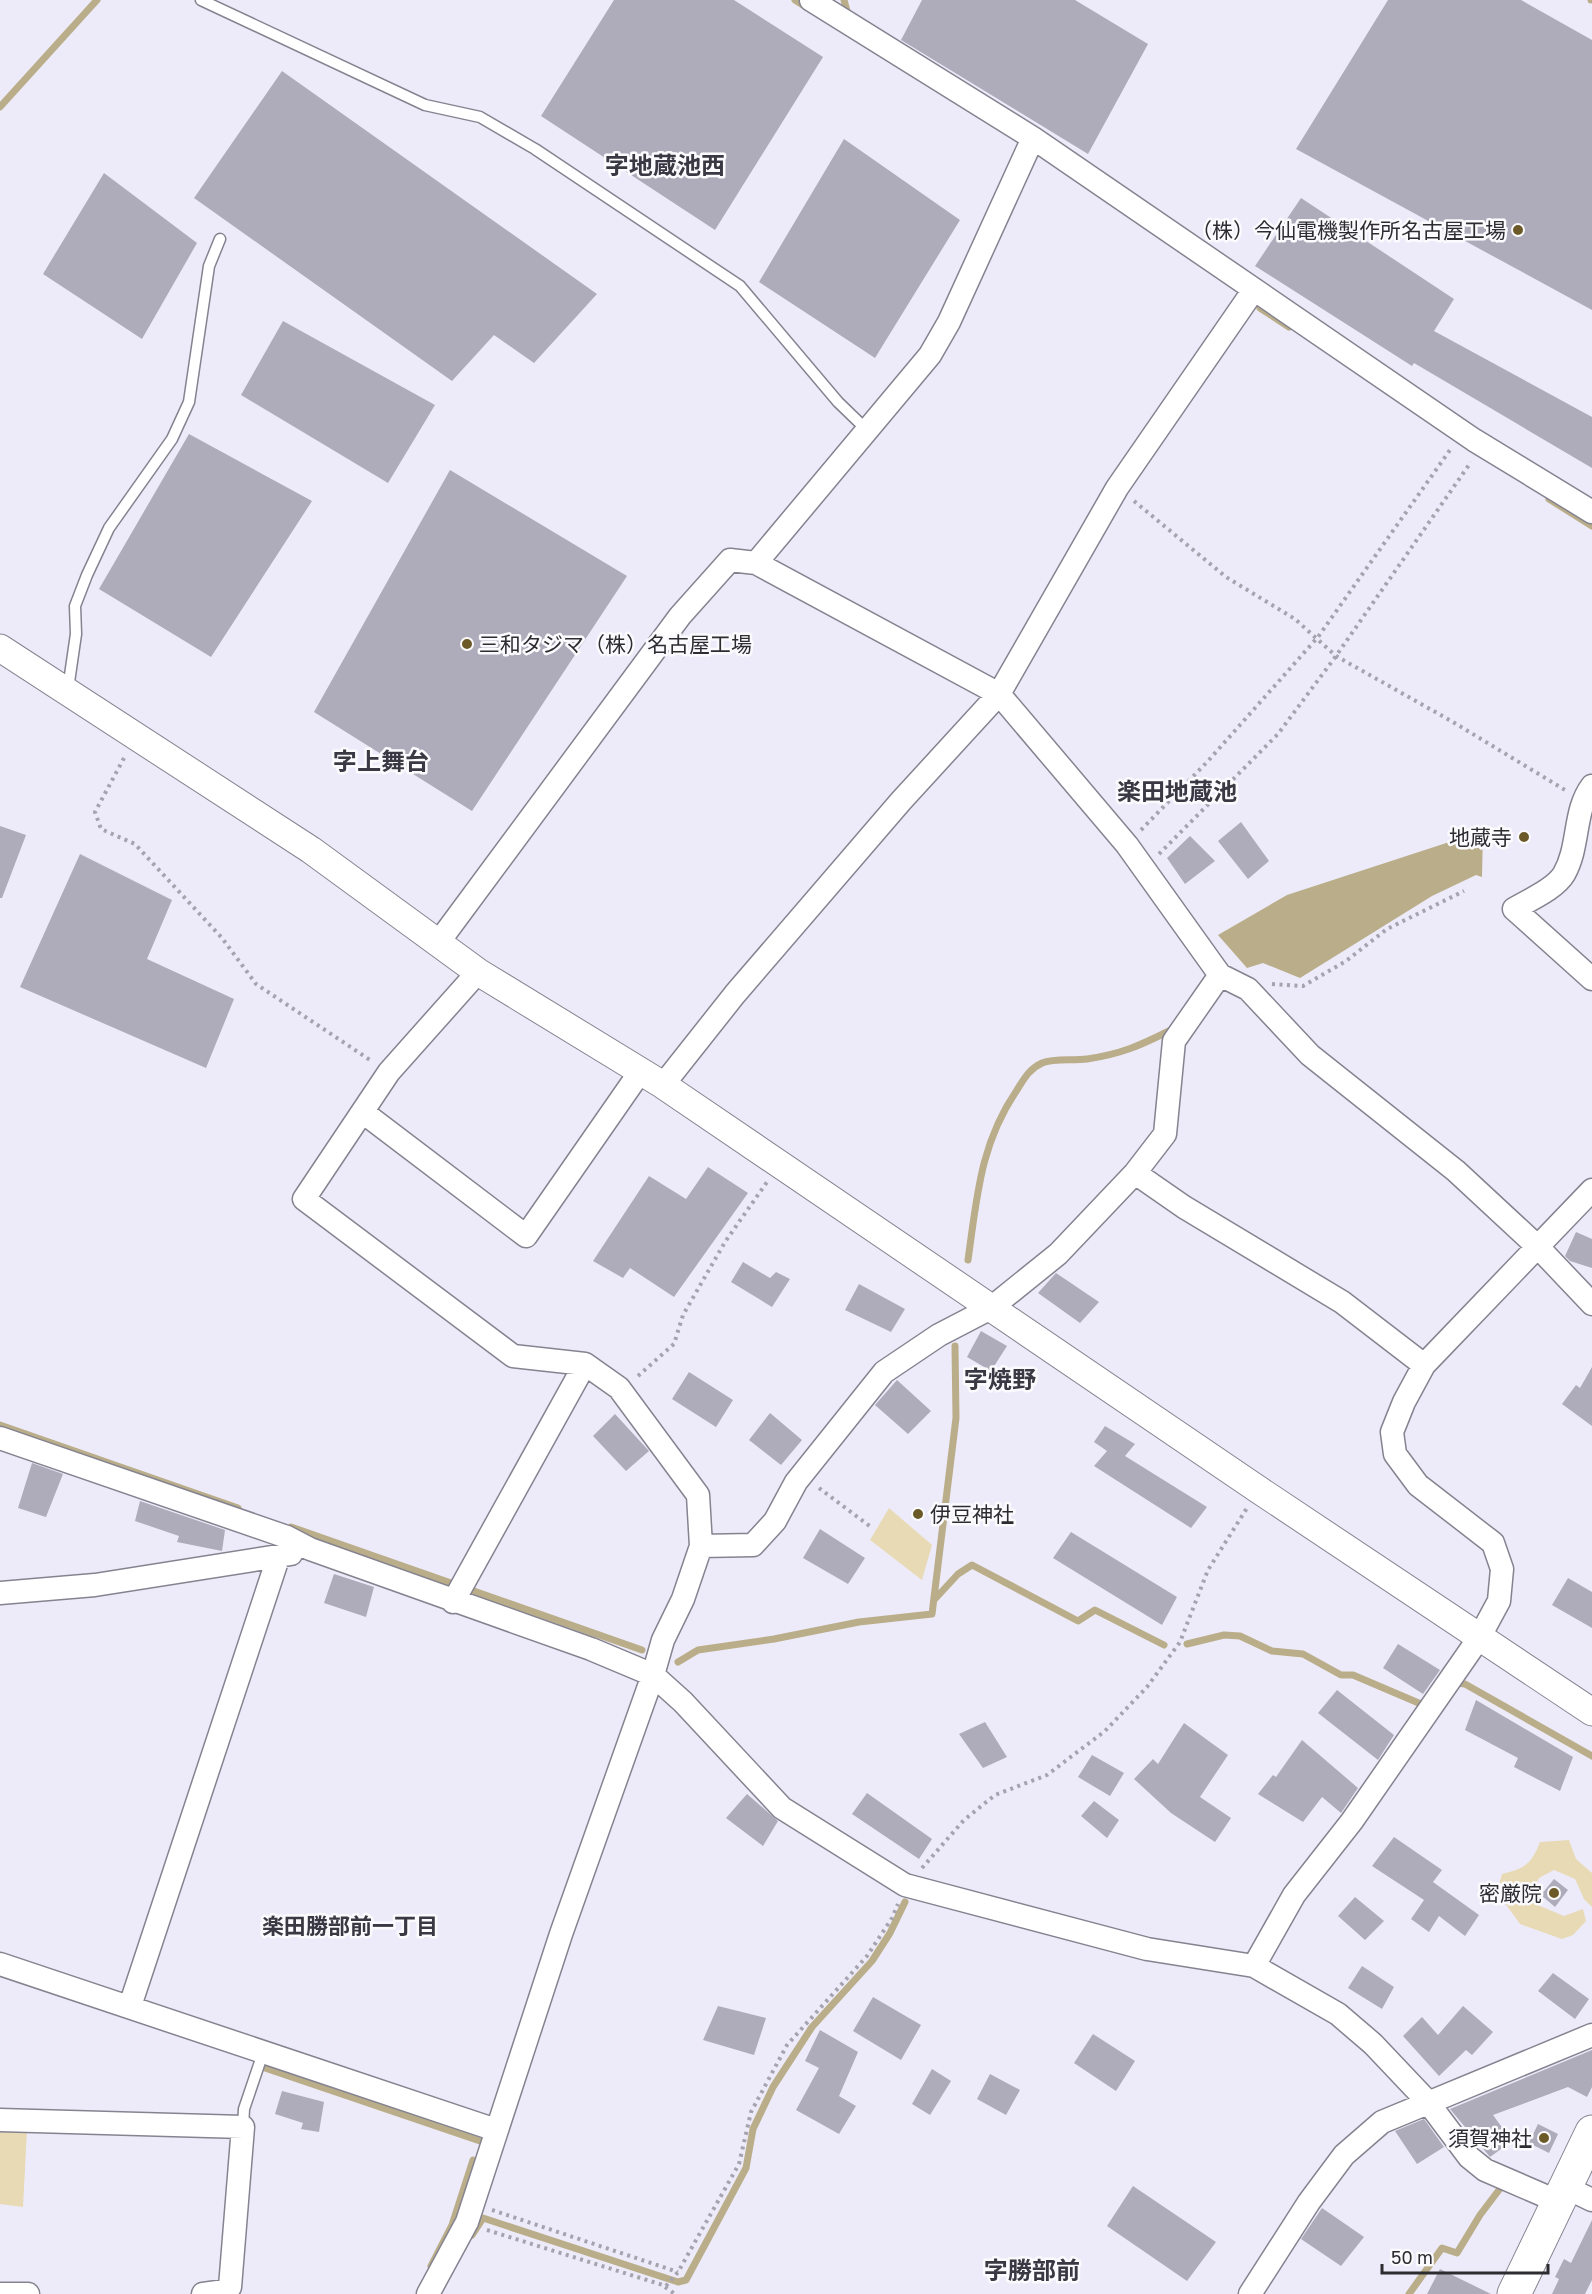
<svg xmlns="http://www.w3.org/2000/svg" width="1592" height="2294" font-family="'Golos Text','Noto Sans JP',sans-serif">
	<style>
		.green { fill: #e8dab5 }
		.water { fill: #baad89 }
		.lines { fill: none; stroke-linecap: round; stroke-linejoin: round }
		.stream { stroke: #baad89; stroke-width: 7 }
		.building { fill: #aeacba }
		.service-casing { stroke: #858390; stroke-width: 13 }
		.minor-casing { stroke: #858390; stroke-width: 25 }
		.tertiary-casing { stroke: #858390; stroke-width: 29 }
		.primary-casing { stroke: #858390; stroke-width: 35 }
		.path { stroke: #a5a3ae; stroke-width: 4; stroke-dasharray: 3 4.5; stroke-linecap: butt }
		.service { stroke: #fff; stroke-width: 10 }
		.minor { stroke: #fff; stroke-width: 22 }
		.tertiary { stroke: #fff; stroke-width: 27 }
		.primary { stroke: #fff; stroke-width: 33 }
		.poi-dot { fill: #6b5a27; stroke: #fbfafd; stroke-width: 2 }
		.labels { text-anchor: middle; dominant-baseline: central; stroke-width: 5; stroke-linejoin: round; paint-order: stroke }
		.poi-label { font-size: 21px; fill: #2d2c31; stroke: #fbfafd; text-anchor: end }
		.neighbourhood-label { font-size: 22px; font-weight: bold; fill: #3a3843; stroke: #fbfafd }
		.quarter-label { font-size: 24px; font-weight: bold; fill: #3a3843; stroke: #fbfafd }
	</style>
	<rect width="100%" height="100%" fill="#edebf9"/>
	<path class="green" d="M889,1508L932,1545L922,1580L870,1540Z
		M1569,1840L1576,1859L1592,1873V1907L1584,1899L1575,1879L1554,1870L1539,1878L1531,1894L1540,1906L1564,1916L1583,1909L1586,1921L1573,1935L1562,1939L1520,1924L1497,1892L1502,1874C1525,1869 1532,1863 1540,1842Z
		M0,2130H27L23,2207L0,2204Z"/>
	<path class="water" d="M1483,831L1482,877L1476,875L1432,896L1300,978L1263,963L1247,968L1218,935L1287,895Z"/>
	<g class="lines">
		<path class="stream" d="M795,0L806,7
			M844,0L847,11
			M1591,0H1592
			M0,107L97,0
			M1260,308L1289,327
			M1549,499L1592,526
			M968,1260C977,1197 980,1144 1017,1090C1024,1079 1029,1069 1042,1063C1054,1058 1073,1061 1087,1059C1121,1054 1139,1046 1169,1031
			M0,1425L238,1508
			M291,1527L642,1650
			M934,1600L958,1574L972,1565L1078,1621L1095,1610L1164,1645
			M1187,1644L1224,1635L1240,1636L1272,1651L1303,1654L1341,1675H1353L1421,1704
			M678,1662L698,1650L774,1639L859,1622L932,1614L956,1418L955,1346
			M1454,1687L1456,1683L1465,1684L1592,1756
			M265,2068L480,2141
			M472,2235L483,2218L678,2282L686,2280L746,2168L753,2129L773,2087L812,2027L872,1961L890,1933L905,1902
			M431,2266L452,2225L473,2160
			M1409,2294L1442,2248L1457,2253L1480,2215L1502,2186"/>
	</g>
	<path class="building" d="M614,0H734L823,57L715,230L541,116Z
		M922,0H1075L1148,44L1088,154L901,40Z
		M1388,0H1521L1592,40V310L1296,149Z
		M282,71L597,294L534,363L494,335L452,381L194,198Z
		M844,139L960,220L875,358L759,282Z
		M104,173L197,243L142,339L43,274Z
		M1301,198L1454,299L1434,331L1592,417V468L1414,363L1412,366L1255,266Z
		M283,321L435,405L388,483L241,395Z
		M189,434L312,501L211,657L99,589Z
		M450,470L627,576L472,811L314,712Z
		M1241,822L1269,861L1248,879L1218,841Z
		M0,826L26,835L2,898H0Z
		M1190,836L1215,861L1185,884L1167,858Z
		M80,854L172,900L147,959L234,999L206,1068L20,987Z
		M708,1167L748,1193L674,1297L630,1268L623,1278L593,1261L649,1176L686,1199Z
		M1576,1232L1592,1239V1268L1570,1261L1565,1256Z
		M743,1262L770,1278L776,1272L790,1279L772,1307L731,1282Z
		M1056,1273L1099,1302L1080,1323L1038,1293Z
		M859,1284L905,1309L891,1332L845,1310Z
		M981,1331L1007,1346L991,1371L967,1357Z
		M1592,1367V1426L1562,1404L1576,1385L1580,1388Z
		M689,1372L733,1400L716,1427L672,1399Z
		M897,1380L931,1411L908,1434L875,1405Z
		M770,1413L802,1440L781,1465L749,1440Z
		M615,1414L649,1451L626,1471L593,1436Z
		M1105,1426L1135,1444L1125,1456L1207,1507L1191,1528L1094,1466L1107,1451L1094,1442Z
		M32,1463L63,1474L46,1517L18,1508Z
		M140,1501L225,1530L222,1551L177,1542L179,1536L135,1521Z
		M820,1529L865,1558L848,1584L803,1558Z
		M1071,1532L1177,1597L1162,1625L1053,1558Z
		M334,1574L374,1587L366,1617L324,1603Z
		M1568,1578L1592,1592V1628L1552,1605Z
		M1398,1644L1440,1670L1423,1694L1383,1668Z
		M1337,1690L1394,1735L1378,1760L1318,1713Z
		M1476,1700L1573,1757L1560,1791L1514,1767L1518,1758L1465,1730Z
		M985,1722L1007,1757L983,1768L959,1734Z
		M1184,1723L1228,1755L1200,1797L1231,1818L1215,1842L1171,1813L1134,1779L1153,1759L1158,1764Z
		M1302,1740L1358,1788L1341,1813L1322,1797L1303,1822L1258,1794L1273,1775L1276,1777Z
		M1092,1755L1124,1773L1110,1796L1078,1777Z
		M867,1793L932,1839L919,1859L852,1814Z
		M747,1794L778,1821L763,1846L726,1818Z
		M1094,1801L1119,1820L1107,1838L1081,1816Z
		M1394,1837L1442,1870L1433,1882L1479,1915L1465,1936L1439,1916L1429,1932L1411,1919L1424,1900L1372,1866Z
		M1554,1879L1568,1890L1555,1907L1541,1895Z
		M1355,1897L1384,1921L1365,1940L1338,1916Z
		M1362,1966L1394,1987L1382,2009L1348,1988Z
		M1553,1973L1589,1999L1575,2019L1538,1991Z
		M873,1997L921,2025L901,2060L853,2031Z
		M718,2006L766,2018L754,2055L703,2040Z
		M1463,2006L1493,2032L1472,2055L1466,2050L1439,2076L1403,2036L1422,2017L1438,2035Z
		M820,2030L858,2052L839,2096L856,2106L839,2134L796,2110L819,2068L805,2061Z
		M1093,2034L1135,2061L1116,2091L1074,2063Z
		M1592,2050V2087L1587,2097L1568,2087L1493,2115L1512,2141L1490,2157L1450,2109Z
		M932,2069L951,2081L930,2115L912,2104Z
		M990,2074L1020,2090L1006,2115L977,2099Z
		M282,2091L324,2102L319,2132L301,2129L303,2123L275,2114Z
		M1424,2119L1444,2147L1417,2164L1395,2131Z
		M1538,2124L1558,2134L1549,2153L1529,2143Z
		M1133,2186L1216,2242L1187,2281L1107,2226Z
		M1322,2208L1364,2237L1341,2266L1301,2239Z
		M1592,2220V2280L1585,2294H1552L1559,2279L1555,2277L1564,2259L1571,2263Z
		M1440,2269L1491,2294H1427Z"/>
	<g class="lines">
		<defs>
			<path id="service" d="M201,0L425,105L480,117L535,149L740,286L838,402L868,431
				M68,689L76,634L75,606L87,575L109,528L172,439L189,402L209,266L220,239
				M243,2127L244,2109L263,2053"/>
			<path id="minor" d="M811,0L1033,138L1474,440L1592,512
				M756,563L930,355L949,322L1033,138
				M1592,786C1573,811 1580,846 1564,874C1555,889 1529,900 1514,909L1592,979
				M438,943L680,616L730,560L756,563L999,694L1127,845L1220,975L1248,989L1310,1055L1456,1171L1538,1247L1592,1304
				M663,1085L735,994L901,801L999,694L1117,488L1253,291
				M364,1113L526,1236L640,1072
				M1135,1173L1184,1207L1342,1302L1424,1365
				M0,1438L287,1537L310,1549L591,1649L653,1675L683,1702L782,1808L905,1885L1147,1949L1254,1966L1338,2014L1373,2044L1427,2101L1469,2157L1485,2170L1559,2202
				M701,1546L753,1545L775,1521L796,1482L884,1372L939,1335L991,1308L1058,1254L1135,1173L1165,1134L1174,1041L1220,975
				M0,1593L95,1585L291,1554
				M453,1602L585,1364
				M0,1964L496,2130
				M1254,1966L1294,1895L1352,1821L1479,1638L1499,1601L1502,1569L1493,1543L1418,1485L1395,1454L1392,1432L1404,1402L1424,1365L1592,1190
				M130,2006L278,1558
				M0,2120L243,2127L230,2287L225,2291L203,2294
				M1567,2188L1592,2200
				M0,2294H28
				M428,2294L467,2222L561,1934L653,1675L663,1640L683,1599L701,1546L698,1495L619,1388L585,1364L513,1356L304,1199L389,1072L478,972
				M1250,2294L1309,2202L1344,2155L1382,2122L1592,2035"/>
			<path id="tertiary" d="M0,648L311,850L478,972L663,1085L1259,1490L1592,1712"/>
			<path id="primary" d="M1514,2294L1592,2132"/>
		</defs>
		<use href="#service" class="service-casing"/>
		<use href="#minor" class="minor-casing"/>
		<use href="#tertiary" class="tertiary-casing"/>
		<use href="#primary" class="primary-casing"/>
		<path class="path" d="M1134,501L1226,577L1295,619L1336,656L1453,722L1565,790
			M124,758L95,812L101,829L135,844L222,938L256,984L370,1060
			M1141,830L1208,761L1318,637L1450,450
			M1159,854L1278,734L1336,656L1471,462
			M1272,984L1303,986L1346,961L1387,929L1464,891
			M638,1376L674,1344L683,1315L725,1242L767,1182
			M819,1488L871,1527
			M922,1868L964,1820L995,1795L1047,1775L1105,1731L1147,1687L1180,1642L1208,1570L1247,1508
			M492,2210L678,2272
			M487,2230L666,2286L678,2272L739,2164L751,2112L787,2045L867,1956L892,1918L898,1904
			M665,2287L675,2294"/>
		<use href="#service" class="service"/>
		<use href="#minor" class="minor"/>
		<use href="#tertiary" class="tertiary"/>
		<use href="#primary" class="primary"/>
	</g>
	<g class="poi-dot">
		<circle cx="1518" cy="230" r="6"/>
		<circle cx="467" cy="644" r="6"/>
		<circle cx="1524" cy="837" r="6"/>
		<circle cx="918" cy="1514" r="6"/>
		<circle cx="1554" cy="1893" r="6"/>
		<circle cx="1544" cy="2138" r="6"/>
	</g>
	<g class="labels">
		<g class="poi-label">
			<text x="1506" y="230">（株）今仙電機製作所名古屋工場</text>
			<text x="479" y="644" text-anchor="start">三和タジマ（株）名古屋工場</text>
			<text x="1512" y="837">地蔵寺</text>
			<text x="930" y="1514" text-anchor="start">伊豆神社</text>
			<text x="1542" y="1893">密厳院</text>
			<text x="1532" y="2138">須賀神社</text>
		</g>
		<g class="neighbourhood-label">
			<text x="350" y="1925">楽田勝部前一丁目</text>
		</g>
		<g class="quarter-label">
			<text x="665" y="164">字地蔵池西</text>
			<text x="381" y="760">字上舞台</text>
			<text x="1177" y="790">楽田地蔵池</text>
			<text x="1000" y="1378">字焼野</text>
			<text x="1032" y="2269">字勝部前</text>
		</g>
	</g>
	<path d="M1382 2264v9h166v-9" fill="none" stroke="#2d2c31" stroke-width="3"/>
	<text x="1391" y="2264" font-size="18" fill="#2d2c31" stroke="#fbfafd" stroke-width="4.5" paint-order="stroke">50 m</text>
</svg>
